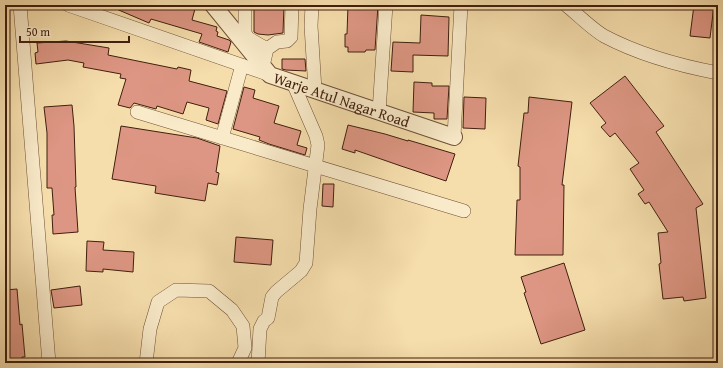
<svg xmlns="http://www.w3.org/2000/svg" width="723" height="368" font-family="'Gentium Book Plus',serif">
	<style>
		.building { fill: #dd9683; stroke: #401f0e }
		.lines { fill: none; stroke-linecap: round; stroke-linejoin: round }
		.minor-casing { stroke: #6e4f36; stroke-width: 14 }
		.tertiary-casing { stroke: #6e4f36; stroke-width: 18 }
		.minor { stroke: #f9eac9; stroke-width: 13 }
		.tertiary { stroke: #f9eac9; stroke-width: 16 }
		.labels { text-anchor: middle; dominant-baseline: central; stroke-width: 3; stroke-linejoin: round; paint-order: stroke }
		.street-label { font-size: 15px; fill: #401f0e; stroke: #f9eac9 }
	</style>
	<rect width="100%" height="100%" fill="#f6deac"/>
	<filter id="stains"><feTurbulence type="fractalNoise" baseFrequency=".005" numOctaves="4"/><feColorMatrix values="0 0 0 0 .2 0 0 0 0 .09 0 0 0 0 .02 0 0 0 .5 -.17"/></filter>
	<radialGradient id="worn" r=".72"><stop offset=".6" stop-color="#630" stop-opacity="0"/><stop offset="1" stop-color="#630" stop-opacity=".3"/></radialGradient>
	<path class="building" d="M107,5H196L192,20L217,27L216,31L218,32L217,36L229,40L231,42L228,52L199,42L202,34L151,19L149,23Z
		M254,5H284L283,33L268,35L258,34L254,32Z
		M348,5H378L375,50H366L365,52H348V47H345V34H347Z
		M694,5H714L710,38L690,36Z
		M421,15L449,17L448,56L413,55V72L391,71L393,42L420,43Z
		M66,41L109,48L108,55L177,69L178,67L191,70L189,81L227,91L218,124L206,120L209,108L187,102L183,114L157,106L156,109L134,103L130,108L118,105L126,79L120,78L121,74L83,67L84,63L68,60L36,64L35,53L38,52L37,43Z
		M282,59H305L306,71L286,70L282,69Z
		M625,76L664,126L656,132L703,204L696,208L706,298L684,301L683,297L663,299L659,264L661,263L658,233L668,232L649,202L645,204L638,194L644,190L630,169L639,163L615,133L610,137L601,127L606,123L590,103Z
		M414,82L432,83V86H449L447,119H434V113L413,112Z
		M244,87L255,90L253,98L279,106L274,123L301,131L297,145L307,148L305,155L269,144L259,140L260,137L233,129Z
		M464,97L486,98L485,129L463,128Z
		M529,97L572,102L562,185H564L563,255H515L517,200H520V167L518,166L524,113H528Z
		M72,105L74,126L76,187H75L78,232L53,234L52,215H54L52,188H47V133L44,107Z
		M348,125L385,134L408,141V140L455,154L446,181L401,166L355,150V153L342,149Z
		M121,126L197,138L220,146L216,172L219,173L217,185L208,183L205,201L155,193L156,186L112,179Z
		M323,184H334L333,207L322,206Z
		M236,237L273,240L271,265L234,262Z
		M87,241L104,242L103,250L134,252L133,272L103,269V272L86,271Z
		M564,263L585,330L541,344L524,293L526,292L521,277Z
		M80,286L82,305L54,308L51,290Z
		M17,289L20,325L22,324L25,357H22V363H5V290Z"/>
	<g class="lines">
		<defs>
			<path id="minor" d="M20,5L49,363
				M68,5L270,75
				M245,5V33L248,38L267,49
				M312,5L311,26L315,90
				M566,5C577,14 592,29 604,36C638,54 681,66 718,73
				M263,66L267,49L277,42L287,41L291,37L292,5
				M137,112L464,211
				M379,112L386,5
				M454,137L461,5
				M222,138L242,65
				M146,363L150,329L158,302L176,290L209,291L232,310L243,326L245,348L238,363
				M258,363L260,329L264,321L268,318L272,297L276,292L301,271L306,263L310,209L318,145L316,136L293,83"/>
			<g id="tertiary">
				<path id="s1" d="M213,5L270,75L454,137"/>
			</g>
		</defs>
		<use href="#minor" class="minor-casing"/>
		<use href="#tertiary" class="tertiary-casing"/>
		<use href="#minor" class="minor"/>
		<use href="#tertiary" class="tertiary"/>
	</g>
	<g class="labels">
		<g class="street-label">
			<text stroke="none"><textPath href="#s1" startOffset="166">Warje Atul Nagar Road</textPath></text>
		</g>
	</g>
	<rect width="723" height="368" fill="none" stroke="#f6deac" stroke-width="20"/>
	<rect x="6" y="6" width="711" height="356" fill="none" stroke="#401f0e" stroke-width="2"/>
	<rect x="10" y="10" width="703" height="348" fill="none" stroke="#401f0e"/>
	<path d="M20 36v6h109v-6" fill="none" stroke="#401f0e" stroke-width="2"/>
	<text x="26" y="36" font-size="12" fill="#401f0e" stroke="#f9eac9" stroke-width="3" paint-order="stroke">50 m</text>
	<rect width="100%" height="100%" filter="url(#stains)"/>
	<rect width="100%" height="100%" fill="url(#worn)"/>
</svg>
